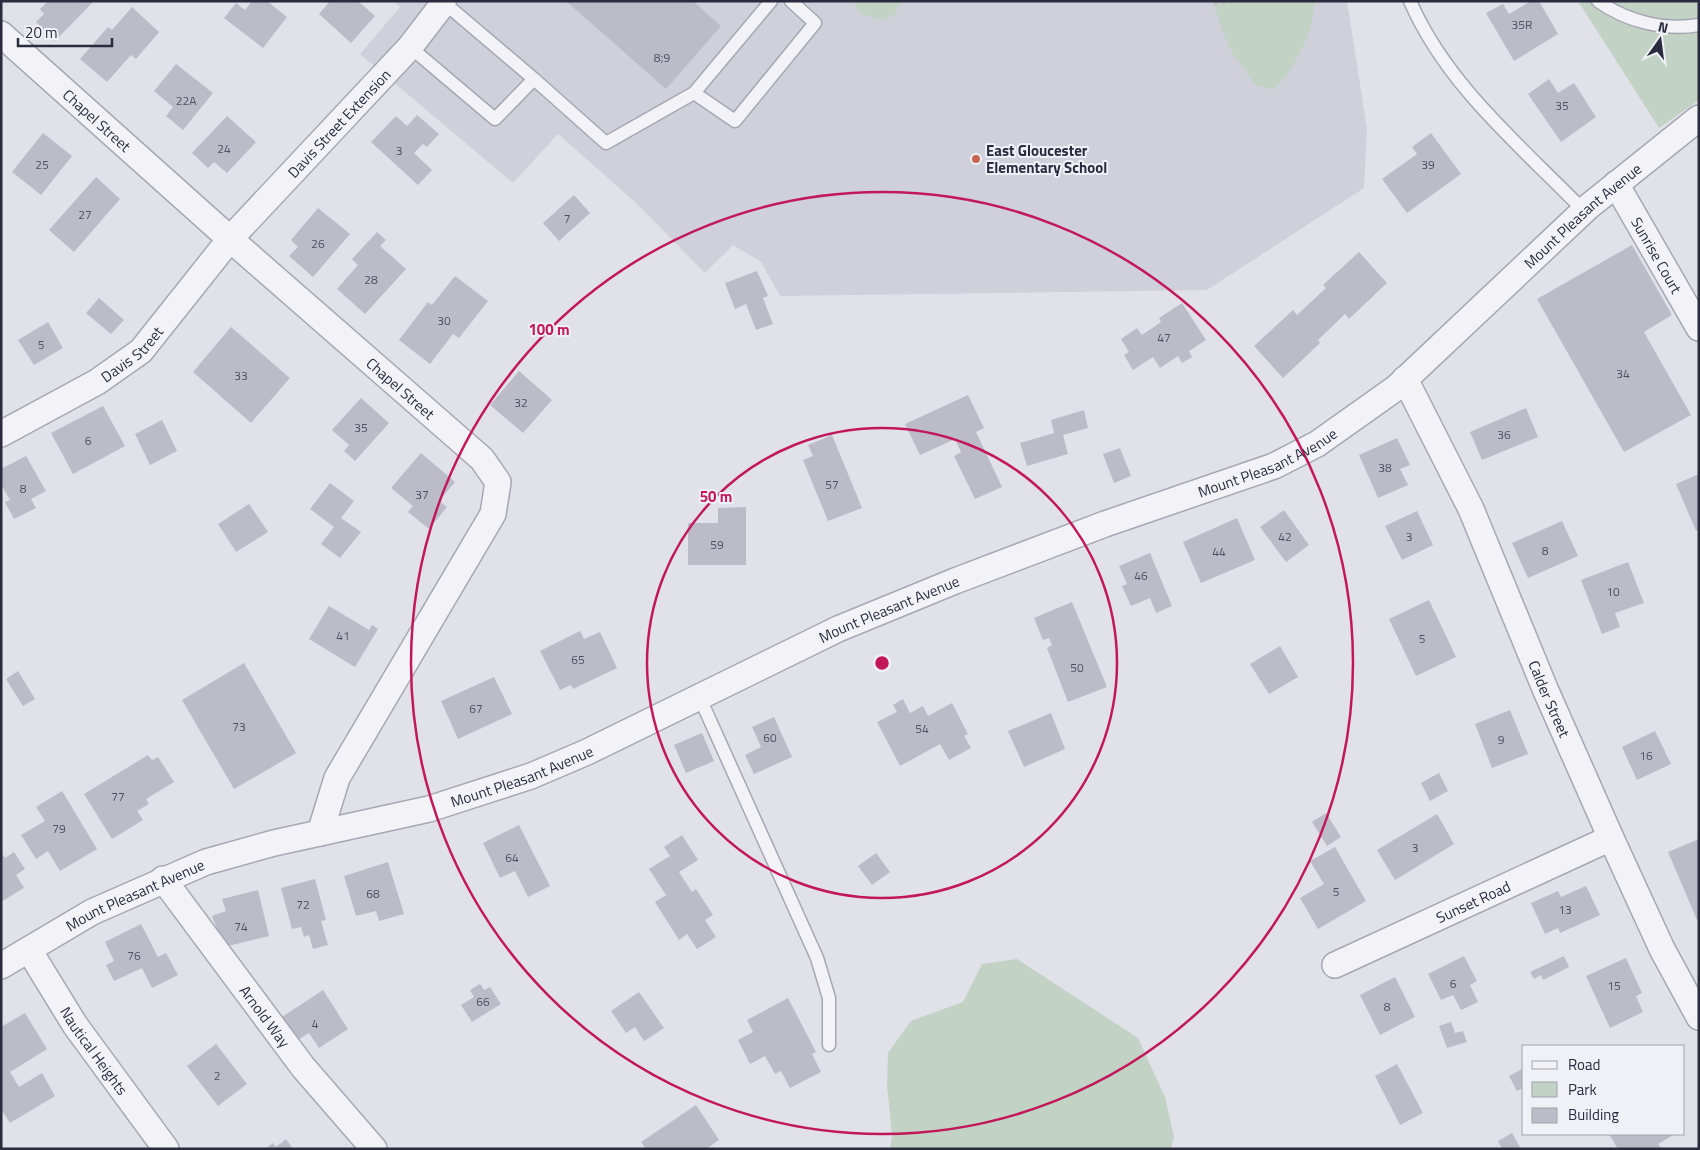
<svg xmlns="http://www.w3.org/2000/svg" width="1700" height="1150" font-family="'Titillium Web',sans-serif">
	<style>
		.built { fill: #cfd0da }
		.green { fill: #c2d2c4 }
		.building { fill: #bbbcc8 }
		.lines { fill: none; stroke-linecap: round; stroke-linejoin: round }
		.service-casing { stroke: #a6a7b3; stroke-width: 15 }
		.minor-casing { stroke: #a6a7b3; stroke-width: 28 }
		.path { stroke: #bfbfc7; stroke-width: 3; stroke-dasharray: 4 4; stroke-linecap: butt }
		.service { stroke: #f3f3f7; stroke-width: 12 }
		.minor { stroke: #f3f3f7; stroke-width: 25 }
		.ring { fill: none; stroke: #c2185b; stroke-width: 2.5 }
		.poi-dot { fill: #c6644d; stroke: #f0f1f6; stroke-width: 2 }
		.labels { text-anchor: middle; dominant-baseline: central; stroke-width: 4; stroke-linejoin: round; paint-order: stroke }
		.number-label { font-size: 12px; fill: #4e4f61 }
		.street-label { font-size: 15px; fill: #2a2b3f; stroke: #f0f1f6 }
		.poi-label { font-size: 15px; font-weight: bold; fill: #2a2b3f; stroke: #f0f1f6; text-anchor: start }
		.centre { fill: #c2185b; stroke: #f0f1f6; stroke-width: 2.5 }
		.ring-label { font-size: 15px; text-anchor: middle; font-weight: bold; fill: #c2185b; stroke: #f0f1f6; stroke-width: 4; stroke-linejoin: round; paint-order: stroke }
	</style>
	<rect width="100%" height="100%" fill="#e1e1e9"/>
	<path class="built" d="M394,1H1347L1367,129L1364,188L1207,290L780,296L761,262L733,245L705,273L633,200L558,134L513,183L360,54L400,7Z"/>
	<path class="green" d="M854,1H901L896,13L883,21L858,12Z
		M1212,1H1315C1312,36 1297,65 1274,90L1255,85L1228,46Z
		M1578,1H1699V100L1659,128Z
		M1017,959L1138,1038L1165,1097L1174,1137L1171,1149H890L892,1135L887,1085L888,1053L911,1021L963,1002L982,964Z"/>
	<path class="building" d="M48,1H94L55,41L36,22L44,14L40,9Z
		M252,1H267L287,17L263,48L224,18L236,3L245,10Z
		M330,1H358L375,16L351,43L319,14Z
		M566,1H693L721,26L666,89Z
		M1531,1H1539L1558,34L1514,61L1486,13L1503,4L1509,14Z
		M132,7L159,32L136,59L131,55L107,82L80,59L108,27L112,30Z
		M176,64L213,93L183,130L166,116L173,107L154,91Z
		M1549,79L1558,93L1574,83L1596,117L1561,142L1528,94Z
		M417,115L439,134L427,147L423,144L414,153L432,170L418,185L371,142L396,116L407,126Z
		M227,116L256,142L227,173L214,162L208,168L192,153Z
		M43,133L72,156L41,195L12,172Z
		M1431,133L1461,174L1407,213L1382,179L1417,154L1412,147Z
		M96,177L120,199L74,252L49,230Z
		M574,195L590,213L559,241L543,223Z
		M318,208L350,234L313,277L289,256L298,247L291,240Z
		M377,232L386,240L380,246L406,269L365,314L337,289L358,265L352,259Z
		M1632,245L1672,315L1644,332L1691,415L1624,452L1537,299Z
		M1359,252L1387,283L1349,319L1345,314L1318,340L1320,343L1283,378L1254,346L1293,310L1297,315L1326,288L1323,285Z
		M757,271L768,296L763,298L773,324L756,330L746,304L735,309L725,283Z
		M455,276L488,301L459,338L453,334L430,364L399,340L428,302L432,305Z
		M99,298L124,320L111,334L86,313Z
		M1182,303L1206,340L1189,351L1192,357L1182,363L1178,356L1160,368L1153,357L1133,370L1124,355L1129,352L1121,339L1137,328L1142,335L1161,322L1159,318Z
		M48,322L63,348L34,365L18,340Z
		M231,327L290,378L251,423L193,372Z
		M519,371L552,400L523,433L490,405Z
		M968,395L984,428L976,432L1002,487L975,499L954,456L961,452L955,439L920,455L905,424Z
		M361,398L389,423L355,461L344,451L349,445L332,430Z
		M103,406L125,446L73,474L51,433Z
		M1526,408L1538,437L1482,460L1470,432Z
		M1084,410L1088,428L1063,435L1068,454L1027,466L1020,443L1054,433L1051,420Z
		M162,420L177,451L150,465L135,434Z
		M832,435L862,508L828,521L803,460L813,456L808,445Z
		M1397,438L1410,465L1400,469L1408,485L1378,498L1359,455Z
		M1120,448L1131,476L1114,483L1103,454Z
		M421,453L455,482L439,501L447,507L429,529L408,512L413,506L391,488Z
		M26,456L46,491L31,499L36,508L14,519L5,502L10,500L1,484V465L3,468Z
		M1699,474V529L1696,531L1676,484Z
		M330,483L354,501L341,518L361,532L340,558L321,544L334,527L310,509Z
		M249,504L268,532L236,552L218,524Z
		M746,507V565H688V523H718V508Z
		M1284,510L1309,545L1286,562L1260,527Z
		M1417,511L1433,545L1402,560L1385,526Z
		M1237,518L1255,560L1201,583L1183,542Z
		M1562,521L1578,556L1528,578L1512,543Z
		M1150,553L1172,606L1156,613L1150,598L1131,606L1122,586L1127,584L1119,566Z
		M1628,562L1644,603L1615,613L1620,627L1602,634L1581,580Z
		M1429,600L1456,657L1416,676L1389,619Z
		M1072,602L1107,687L1068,702L1047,648L1052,645L1049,638L1043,640L1034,618Z
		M329,606L369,630L372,625L378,629L355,667L309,639Z
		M580,631L584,639L600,632L617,668L573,689L571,685L560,690L540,651Z
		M1280,646L1298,677L1269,694L1250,664Z
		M244,663L296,753L234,789L182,700Z
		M18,671L35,699L23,706L6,679Z
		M494,677L512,714L458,739L441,701Z
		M903,699L910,713L923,706L928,716L952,703L968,734L964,736L971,748L949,760L940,744L900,766L877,722L897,712L893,705Z
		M1510,710L1528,754L1492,768L1475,724Z
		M1051,713L1065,749L1024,767L1008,731Z
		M774,717L792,757L754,774L745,755L761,747L752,727Z
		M1655,731L1671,764L1637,780L1622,747Z
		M702,733L714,761L686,773L674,745Z
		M148,755L152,760L158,757L174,782L146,799L149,804L137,811L143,820L112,839L84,794Z
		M1439,773L1448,791L1430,801L1421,783Z
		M62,791L97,849L60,871L48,851L36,859L21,835L45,821L36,807Z
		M1326,813L1341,837L1327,846L1312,822Z
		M1437,814L1454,844L1395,880L1377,850Z
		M519,825L550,886L528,897L515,871L500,878L483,843Z
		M682,835L698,860L679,872L692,892L696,889L713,915L705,920L716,937L697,949L687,934L679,940L655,902L666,895L649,869L670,856L664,847Z
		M1699,839V920H1697L1668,852Z
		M1335,847L1366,901L1318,929L1300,898L1324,884L1310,861Z
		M1,852L5,858L14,852L25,869L16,875L24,888L1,902Z
		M876,853L890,872L872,885L858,866Z
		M388,862L404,914L379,921L376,911L356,916L344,876Z
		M315,879L326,920L321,921L328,945L313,949L309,935L304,937L301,927L292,929L281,888Z
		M1586,886L1600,915L1560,933L1558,928L1545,934L1531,903L1558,891L1561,897Z
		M258,890L269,936L224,947L212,916L226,911L222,899Z
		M141,924L158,957L166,953L178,975L152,988L142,968L114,981L106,965L114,961L105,942Z
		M1464,956L1477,981L1470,985L1478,1002L1461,1010L1453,995L1441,1000L1428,974Z
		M1564,956L1569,967L1543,980L1541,975L1534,979L1530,972Z
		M1626,958L1642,993L1636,996L1643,1012L1610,1028L1586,976Z
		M1395,977L1415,1017L1380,1035L1360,995Z
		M480,984L484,990L490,987L501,1004L472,1022L461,1005L474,997L470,990Z
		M323,990L348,1029L319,1048L309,1033L298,1040L282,1017Z
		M639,992L664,1028L644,1041L635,1027L626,1033L611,1011Z
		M788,998L816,1052L812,1054L821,1072L790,1088L781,1071L775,1074L765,1056L750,1064L738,1040L753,1032L747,1020Z
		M25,1013L47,1049L10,1072L19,1087L42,1073L55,1096L10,1123L1,1109V1027Z
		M1451,1022L1455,1033L1463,1031L1467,1042L1447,1048L1439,1026Z
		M216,1044L247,1084L218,1106L187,1066Z
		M1397,1064L1423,1113L1400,1125L1375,1076Z
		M1524,1068V1087L1517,1091L1509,1076Z
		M696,1105L719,1140L706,1149H646L641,1142Z
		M1512,1133L1521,1149H1502L1498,1141Z
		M1609,1134H1675L1658,1144L1662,1149H1618Z
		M286,1139L293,1149H265L273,1143L276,1147Z"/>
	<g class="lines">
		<defs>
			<path id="service" d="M442,1L534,79
				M1410,1C1447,86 1521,146 1584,211
				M1598,1C1626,21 1664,31 1699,25
				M410,47L495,119L534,79L606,143L694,93L735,121L815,23L791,1
				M694,93L771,1
				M699,696L817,958L829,998V1045"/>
			<g id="minor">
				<path id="s1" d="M1,34L230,239L482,459L498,482L493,514L337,778L320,833"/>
				<path id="s2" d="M1616,184L1699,328"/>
				<path id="s3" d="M1405,379L1471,509L1546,691L1611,838L1662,949L1699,1017"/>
				<path id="s4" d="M1,434L97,382L141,351L230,239L410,47L443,4"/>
				<path id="s5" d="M163,879L303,1067L374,1149"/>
				<path id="s6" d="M29,950L75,1025L166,1149"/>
				<path id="s7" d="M1335,965L1611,838"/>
				<path id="s8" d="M1,966L92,912L206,862L274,843L429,809L531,776L587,752L838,629L955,581L1105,524L1274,466L1317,444L1396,388L1588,207L1699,118"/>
			</g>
		</defs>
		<use href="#service" class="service-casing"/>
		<use href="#minor" class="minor-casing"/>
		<path class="path" d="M1214,4L1234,1"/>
		<use href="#service" class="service"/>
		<use href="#minor" class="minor"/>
	</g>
	<g class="ring">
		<circle cx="882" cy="663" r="235"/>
		<circle cx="882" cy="663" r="471"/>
	</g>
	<circle class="poi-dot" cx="976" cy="159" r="5"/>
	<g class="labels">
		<g class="number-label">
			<text x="1522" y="24">35R</text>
			<text x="662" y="57">8;9</text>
			<text x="186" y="100">22A</text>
			<text x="1562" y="105">35</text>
			<text x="224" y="148">24</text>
			<text x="399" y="150">3</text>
			<text x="42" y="164">25</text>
			<text x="1428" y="164">39</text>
			<text x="85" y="214">27</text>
			<text x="567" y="218">7</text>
			<text x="318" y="243">26</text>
			<text x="371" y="279">28</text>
			<text x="444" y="320">30</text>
			<text x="1164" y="337">47</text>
			<text x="41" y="344">5</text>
			<text x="1623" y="373">34</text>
			<text x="241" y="375">33</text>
			<text x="521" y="402">32</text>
			<text x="361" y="427">35</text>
			<text x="1504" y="434">36</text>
			<text x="88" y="440">6</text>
			<text x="1385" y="467">38</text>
			<text x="832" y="484">57</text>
			<text x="23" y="488">8</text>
			<text x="422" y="494">37</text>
			<text x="1285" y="536">42</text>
			<text x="1409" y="536">3</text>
			<text x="717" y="544">59</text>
			<text x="1545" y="550">8</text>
			<text x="1219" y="551">44</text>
			<text x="1141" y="575">46</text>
			<text x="1613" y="591">10</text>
			<text x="343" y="635">41</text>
			<text x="1422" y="638">5</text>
			<text x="578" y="659">65</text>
			<text x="1077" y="667">50</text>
			<text x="476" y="708">67</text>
			<text x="239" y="726">73</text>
			<text x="922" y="728">54</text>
			<text x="770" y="737">60</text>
			<text x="1501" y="739">9</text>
			<text x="1646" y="755">16</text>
			<text x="118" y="796">77</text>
			<text x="59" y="828">79</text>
			<text x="1415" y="847">3</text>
			<text x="512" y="857">64</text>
			<text x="1336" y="891">5</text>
			<text x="373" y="893">68</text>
			<text x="303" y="904">72</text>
			<text x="1565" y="909">13</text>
			<text x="241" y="926">74</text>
			<text x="134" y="955">76</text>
			<text x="1453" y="983">6</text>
			<text x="1614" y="985">15</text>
			<text x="483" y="1001">66</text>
			<text x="1387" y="1006">8</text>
			<text x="315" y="1023">4</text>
			<text x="217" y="1075">2</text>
		</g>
		<g class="street-label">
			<text stroke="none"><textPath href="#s1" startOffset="129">Chapel Street</textPath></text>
			<text stroke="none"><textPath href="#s4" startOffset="465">Davis Street Extension</textPath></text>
			<text stroke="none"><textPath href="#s8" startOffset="1772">Mount Pleasant Avenue</textPath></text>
			<text stroke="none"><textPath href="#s2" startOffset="82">Sunrise Court</textPath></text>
			<text stroke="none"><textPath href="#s4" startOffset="154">Davis Street</textPath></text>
			<text stroke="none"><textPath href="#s1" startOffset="534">Chapel Street</textPath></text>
			<text stroke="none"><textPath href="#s8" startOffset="1368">Mount Pleasant Avenue</textPath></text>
			<text stroke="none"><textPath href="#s8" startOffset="962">Mount Pleasant Avenue</textPath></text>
			<text stroke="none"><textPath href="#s3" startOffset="351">Calder Street</textPath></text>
			<text stroke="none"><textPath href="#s8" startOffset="558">Mount Pleasant Avenue</textPath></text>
			<text stroke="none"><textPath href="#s8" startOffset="152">Mount Pleasant Avenue</textPath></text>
			<text stroke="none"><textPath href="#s7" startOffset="152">Sunset Road</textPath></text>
			<text stroke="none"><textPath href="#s5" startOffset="171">Arnold Way</textPath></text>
			<text stroke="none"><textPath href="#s6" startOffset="120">Nautical Heights</textPath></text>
		</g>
		<g class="poi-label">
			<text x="986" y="150">East Gloucester<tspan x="986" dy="17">Elementary School</tspan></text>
		</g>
	</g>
	<circle cx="882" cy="663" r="8" class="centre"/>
	<g class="ring-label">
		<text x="549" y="335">100 m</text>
		<text x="716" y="502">50 m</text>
	</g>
	<rect width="1700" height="1150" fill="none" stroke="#2a2b3f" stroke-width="5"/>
	<rect x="1522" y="1045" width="162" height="90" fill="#f0f1f6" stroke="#a1a2ad"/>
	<rect x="1532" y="1061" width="25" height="8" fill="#f3f3f7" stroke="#a1a2ad"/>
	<text x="1568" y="1070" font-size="15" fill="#2a2b3f">Road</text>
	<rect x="1532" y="1082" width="25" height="15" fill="#c2d2c4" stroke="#a1a2ad"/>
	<text x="1568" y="1095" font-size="15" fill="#2a2b3f">Park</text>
	<rect x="1532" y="1108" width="25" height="15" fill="#bbbcc8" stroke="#a1a2ad"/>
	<text x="1568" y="1120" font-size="15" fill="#2a2b3f">Building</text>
	<g transform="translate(1660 40) rotate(14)" stroke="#f0f1f6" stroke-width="4" paint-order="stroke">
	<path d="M0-4L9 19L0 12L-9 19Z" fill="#2a2b3f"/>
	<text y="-8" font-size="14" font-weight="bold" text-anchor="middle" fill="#2a2b3f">N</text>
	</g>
	<path d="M18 38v8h94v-8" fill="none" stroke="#2a2b3f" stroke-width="2.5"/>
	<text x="25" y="38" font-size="15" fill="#2a2b3f" stroke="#f0f1f6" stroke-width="4" paint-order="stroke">20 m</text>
</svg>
